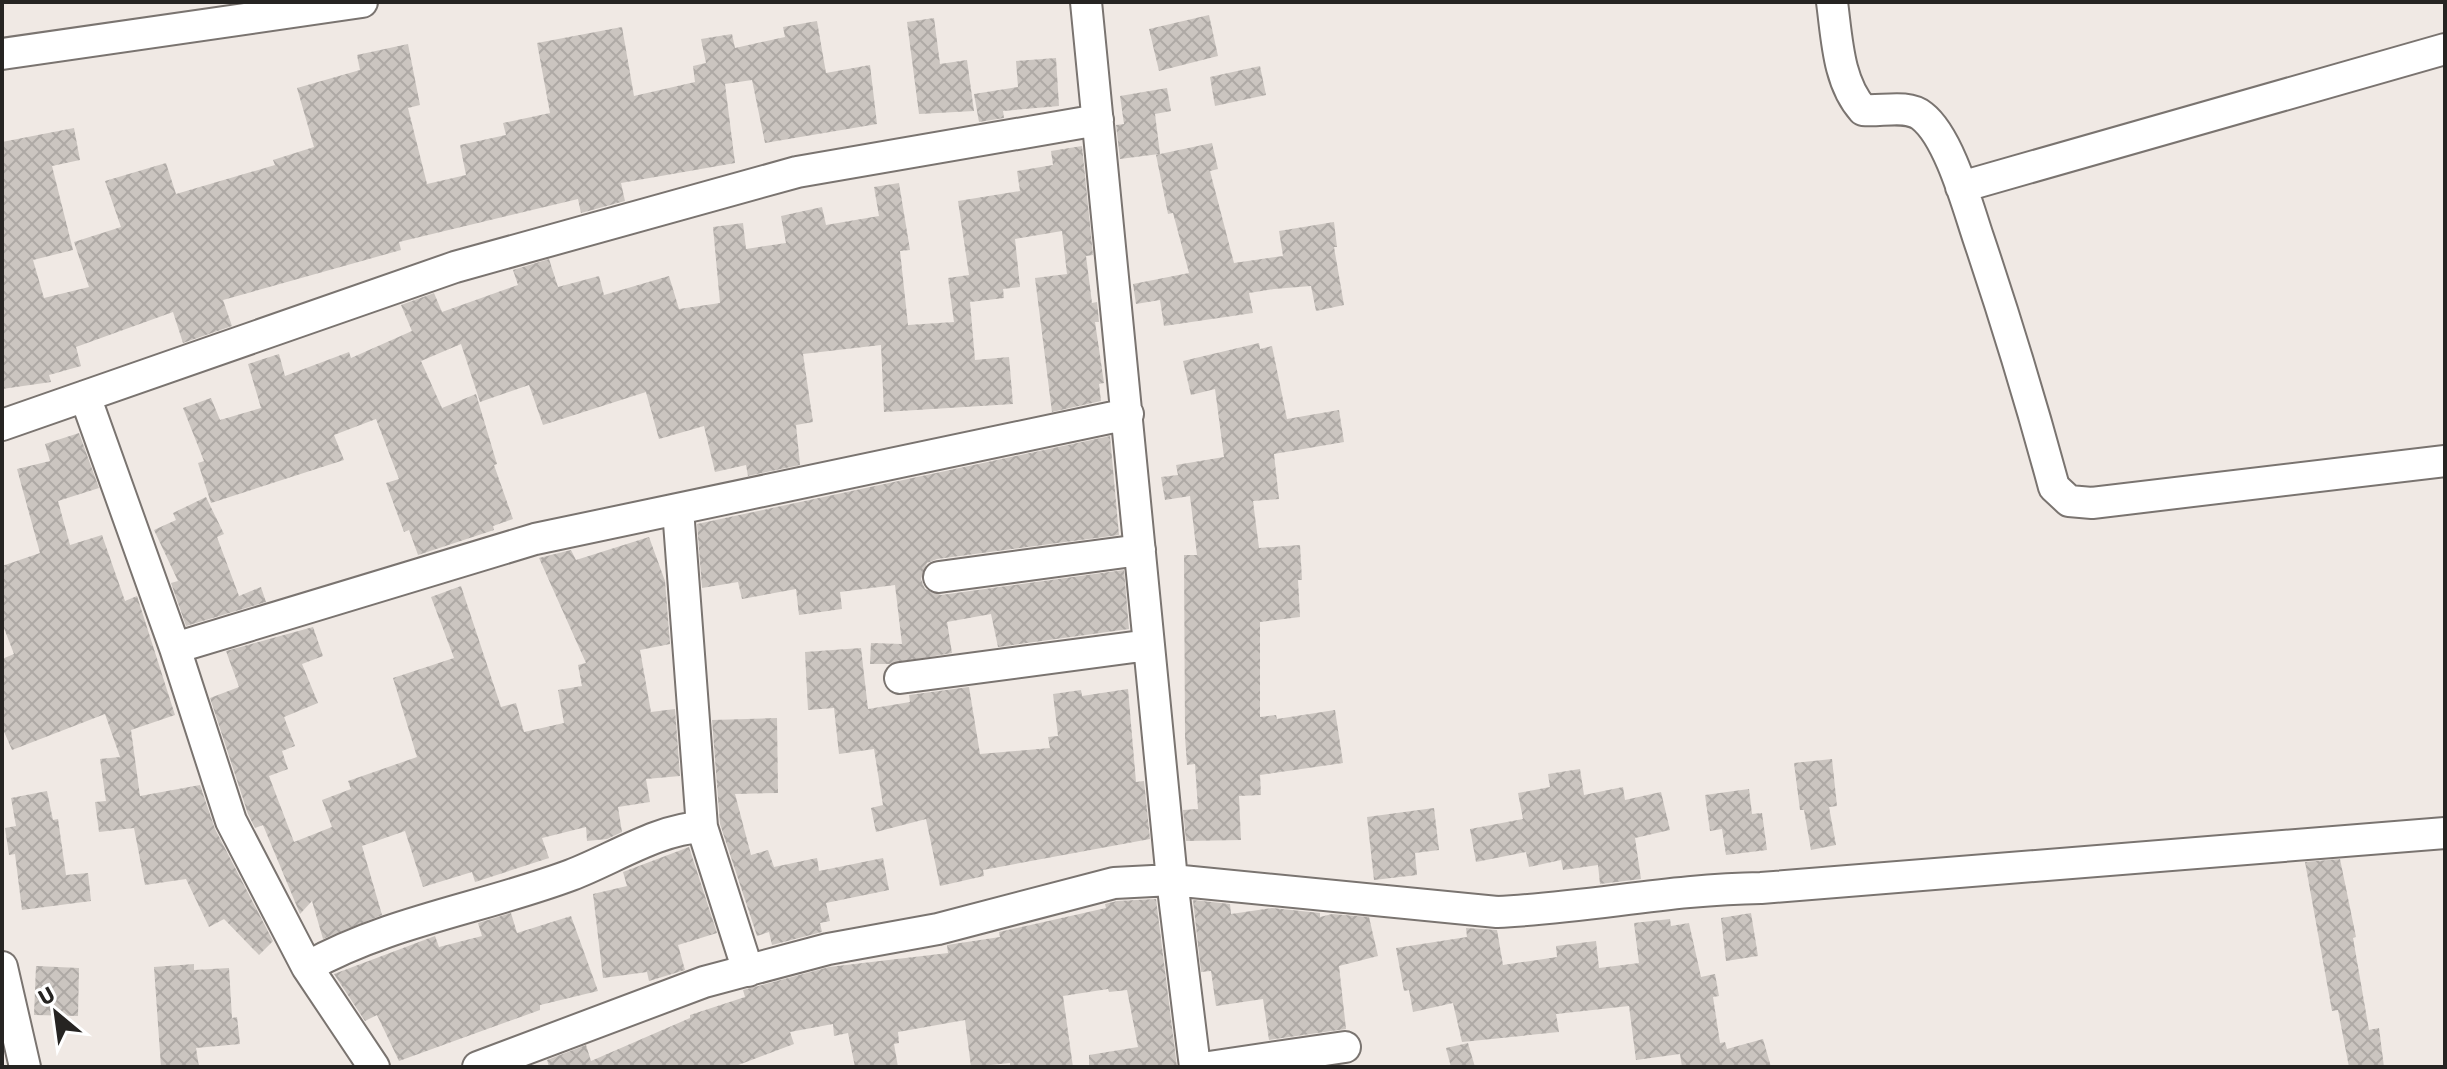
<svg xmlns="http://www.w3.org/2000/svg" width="2447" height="1069" font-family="Signika,sans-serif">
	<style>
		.building { fill: url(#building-cross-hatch) }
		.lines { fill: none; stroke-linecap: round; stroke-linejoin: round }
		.minor-casing { stroke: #7a7470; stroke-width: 34 }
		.minor { stroke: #fff; stroke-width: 30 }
	</style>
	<defs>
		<pattern id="building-cross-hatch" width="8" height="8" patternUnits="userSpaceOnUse" patternTransform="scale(2)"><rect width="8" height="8" fill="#cbc5c0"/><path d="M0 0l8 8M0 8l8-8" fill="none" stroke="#aea9a5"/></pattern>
	</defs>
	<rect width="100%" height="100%" fill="#f0e9e4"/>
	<path class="building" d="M1209,15L1218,56L1159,71L1149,29Z
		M934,18L940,64L967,60L974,111L919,114L907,22Z
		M817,21L826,73L870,65L877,124L765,143L752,80L725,84L735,163L621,183L625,201L581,213L578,199L399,242L401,250L223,300L232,326L183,343L173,312L76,347L81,366L49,375L51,382L2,389V142L74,128L80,160L52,166L73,250L33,260L44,298L89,287L74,242L121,227L105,181L166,163L176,194L275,165L273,160L314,147L297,88L360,70L357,55L408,44L420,105L408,108L427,184L466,175L460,145L506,135L503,123L550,113L537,43L622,27L634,96L695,82L693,66L706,63L701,39L732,34L735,48L785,37L783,27Z
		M1056,58L1059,106L1003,111L1004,118L979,122L974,94L1018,87L1016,61Z
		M1260,66L1266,95L1215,106L1210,77Z
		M1167,88L1171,111L1155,114L1160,154L1212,143L1218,169L1210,171L1234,263L1283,256L1279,231L1334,222L1337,247H1334L1344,305L1316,311L1311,286L1274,289L1249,293L1253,313L1164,326L1160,300L1136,304L1133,284L1189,273L1173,213L1168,214L1156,155L1159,154L1120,159L1116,125L1124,124L1120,96Z
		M1082,146L1093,255L1086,256L1092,303L1097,302L1099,322H1095L1104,383L1099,384L1101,401L1052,412L1035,278L1067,274L1062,231L1015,239L1020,287L1003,289L1004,298L970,302L975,360L1009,357L1013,404L884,412L881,345L803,354L813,422L796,425L800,465L748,476L746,465L715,472L704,426L659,439L646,392L543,425L529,385L480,402L461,344L421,361L442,408L476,394L497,464L494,465L513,519L493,526L494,530L418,555L409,530L404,532L386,483L399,479L376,419L334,435L344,460L211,503L198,463L204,461L183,408L211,398L220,420L261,408L248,364L279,354L285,376L349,352L351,358L412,331L401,305L434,293L442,312L518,285L513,270L549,259L558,287L599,276L604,295L669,276L679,309L720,303L713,227L743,223L746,249L786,243L781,216L822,207L826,225L879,216L874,187L899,183L910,250L900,251L908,325L954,322L948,278L969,275L958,201L1020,191L1017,171L1053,165L1051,151Z
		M1259,343L1260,349L1272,346L1287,419L1339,410L1344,442L1274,454L1279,499L1253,501L1259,548L1300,545L1302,580H1298L1300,617L1260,622V717L1276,715L1277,719L1335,710L1343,763L1260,775L1261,795L1239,796L1241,840L1186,841L1183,810L1198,809L1195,764L1187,765L1185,737L1184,555H1197L1190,496L1165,500L1161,477L1178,475L1176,465L1224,457L1215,389L1191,395L1183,361Z
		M79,433L99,488L58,501L70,545L102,535L125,601L137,596L175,715L131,730L140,796L200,785L215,829L273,941L259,955L224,919L209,927L186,879L145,885L134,828L99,832L95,802L106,801L100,759L120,757L105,714L12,750L2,727V659L14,654L2,623V566L40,553L17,469L50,461L45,444Z
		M1110,436L1119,535L937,559L927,563L921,579L925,589L941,595L1124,570L1129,629L998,647L991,614L947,622L952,653L889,664H870L871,643L902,644L895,585L840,592L842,609L799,615L796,589L742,599L738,582L702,588L697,524Z
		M206,497L224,534L217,537L239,596L261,587L266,602L186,626L171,583L178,581L154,530L176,520L173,513Z
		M649,537L665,581L670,644L640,650L651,712L675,709L680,776L646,779L650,802L618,807L622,832L607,839L587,841L586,827L542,838L549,858L475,882L472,872L423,887L405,831L362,846L382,915L323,939L312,901L300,914L263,825L255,828L248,814L210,698L239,687L226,651L313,627L323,656L302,664L318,703L284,717L295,746L282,751L288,769L269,776L294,842L332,827L322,800L351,789L348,781L417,757L393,678L454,658L431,597L461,586L501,707L516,703L524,732L564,723L558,690L582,686L578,665L586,663L539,558L571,550L576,560Z
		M861,648L868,709L910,702L909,695L969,687L980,754L1050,748L1048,737L1058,736L1053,694L1081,690L1082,696L1128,689L1136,782L1144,781L1150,839L983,870L984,876L940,886L926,819L876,832L871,808L883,805L874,749L839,754L834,708L808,710L805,652Z
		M777,718L778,793L735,794L751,855L768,850L774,867L817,858L819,871L883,858L889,890L826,903L830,921L820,923L822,932L772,945L769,932L757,936L720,824L712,720Z
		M1832,759L1837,806L1829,807L1836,845L1811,850L1804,810H1800L1794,763Z
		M1580,769L1584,795L1623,787L1625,800L1661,792L1670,830L1635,838L1641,879L1600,884L1598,865L1563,870L1561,860L1529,867L1526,852L1476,862L1470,829L1523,819L1518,793L1550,787L1548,774Z
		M1749,789L1752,814L1762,813L1767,850L1726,855L1722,829L1710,831L1705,795Z
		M47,791L53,820L58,819L66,875L88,873L91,901L22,910L15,854L9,855L5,828L16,826L11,798Z
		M1434,808L1439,850L1415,853L1417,875L1374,880L1367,817Z
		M689,847L717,933L678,945L685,970L649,981L647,972L603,978L593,894L627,886L623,872Z
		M2340,859L2356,937L2353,938L2369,1030L2379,1028L2384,1067H2349L2338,1010L2332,1011L2305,862Z
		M1156,899L1177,1067H1089V1055L1138,1047L1127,990L1109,992L1108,989L1063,996L1073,1067H1010V1063L971,1067L965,1020L898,1032L899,1043L894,1044L898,1067H855L848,1033L834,1036L833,1024L790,1032L794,1044L733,1067H549L547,1060L586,1045L591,1061L690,1018V1015L745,997L743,990L829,967L948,953L947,945L1000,937L999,932L1106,908L1105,904L1117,901Z
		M1193,900L1230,904L1231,914L1272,908L1320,913V917L1332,914L1369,917L1378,956L1339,966L1346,1029L1269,1040L1263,999L1216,1006L1211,971L1201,972Z
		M511,913L517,933L571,916L598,991L540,1005V1010L399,1061L377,1015L365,1021L334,974L435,936L439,947L482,936L478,923Z
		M1751,913L1758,956L1726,961L1721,918Z
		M1670,919L1671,926L1689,923L1701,977L1715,974L1719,996L1713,997L1720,1043L1725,1042L1727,1049L1763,1039L1771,1067H1682L1680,1054L1636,1060L1629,1006L1556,1014L1559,1032L1462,1042L1453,1003L1413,1012L1409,990L1404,991L1396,948L1467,937L1466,928L1497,930L1503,965L1557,957L1556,946L1596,941L1599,968L1639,963L1634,923Z
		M194,964V970L229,968L232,1018L237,1017L240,1044L196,1048L199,1067H161L154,967Z
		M36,966L79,968L78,1016L34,1015Z
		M1468,1043L1475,1067H1451L1446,1048Z"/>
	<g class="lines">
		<defs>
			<path id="minor" d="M1086,2L1172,880L1195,1067
				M1832,2C1837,39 1838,82 1863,110C1881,112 1907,104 1922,116C1949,137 1967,204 1978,237C2006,320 2031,402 2054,487L2069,501L2092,503L2445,461
				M2,54L362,2
				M1961,187L2445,49
				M85,396L175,648L535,539L1128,414
				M2,425L455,267L797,172L1098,120
				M678,509L702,827L748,971
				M939,577L1140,550
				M175,648L231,821L307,967C389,921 483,908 571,875C613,859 658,829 702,827
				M900,678L1149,645
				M2,967L25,1067
				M307,967L374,1067
				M478,1067L704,982L828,949L938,929L1114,883L1172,880L1497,912C1586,908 1672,889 1761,888L2445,833
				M1209,1067L1345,1047"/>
		</defs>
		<use href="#minor" class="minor-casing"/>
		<use href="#minor" class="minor"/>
	</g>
	<rect width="2447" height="1069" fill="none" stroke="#262422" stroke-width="8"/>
	<g transform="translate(56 1013) rotate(331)" stroke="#ffffff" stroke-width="6" paint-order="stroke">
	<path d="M0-6L14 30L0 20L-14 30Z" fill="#262422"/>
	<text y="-12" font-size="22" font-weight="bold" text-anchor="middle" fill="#262422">U</text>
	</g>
</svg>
